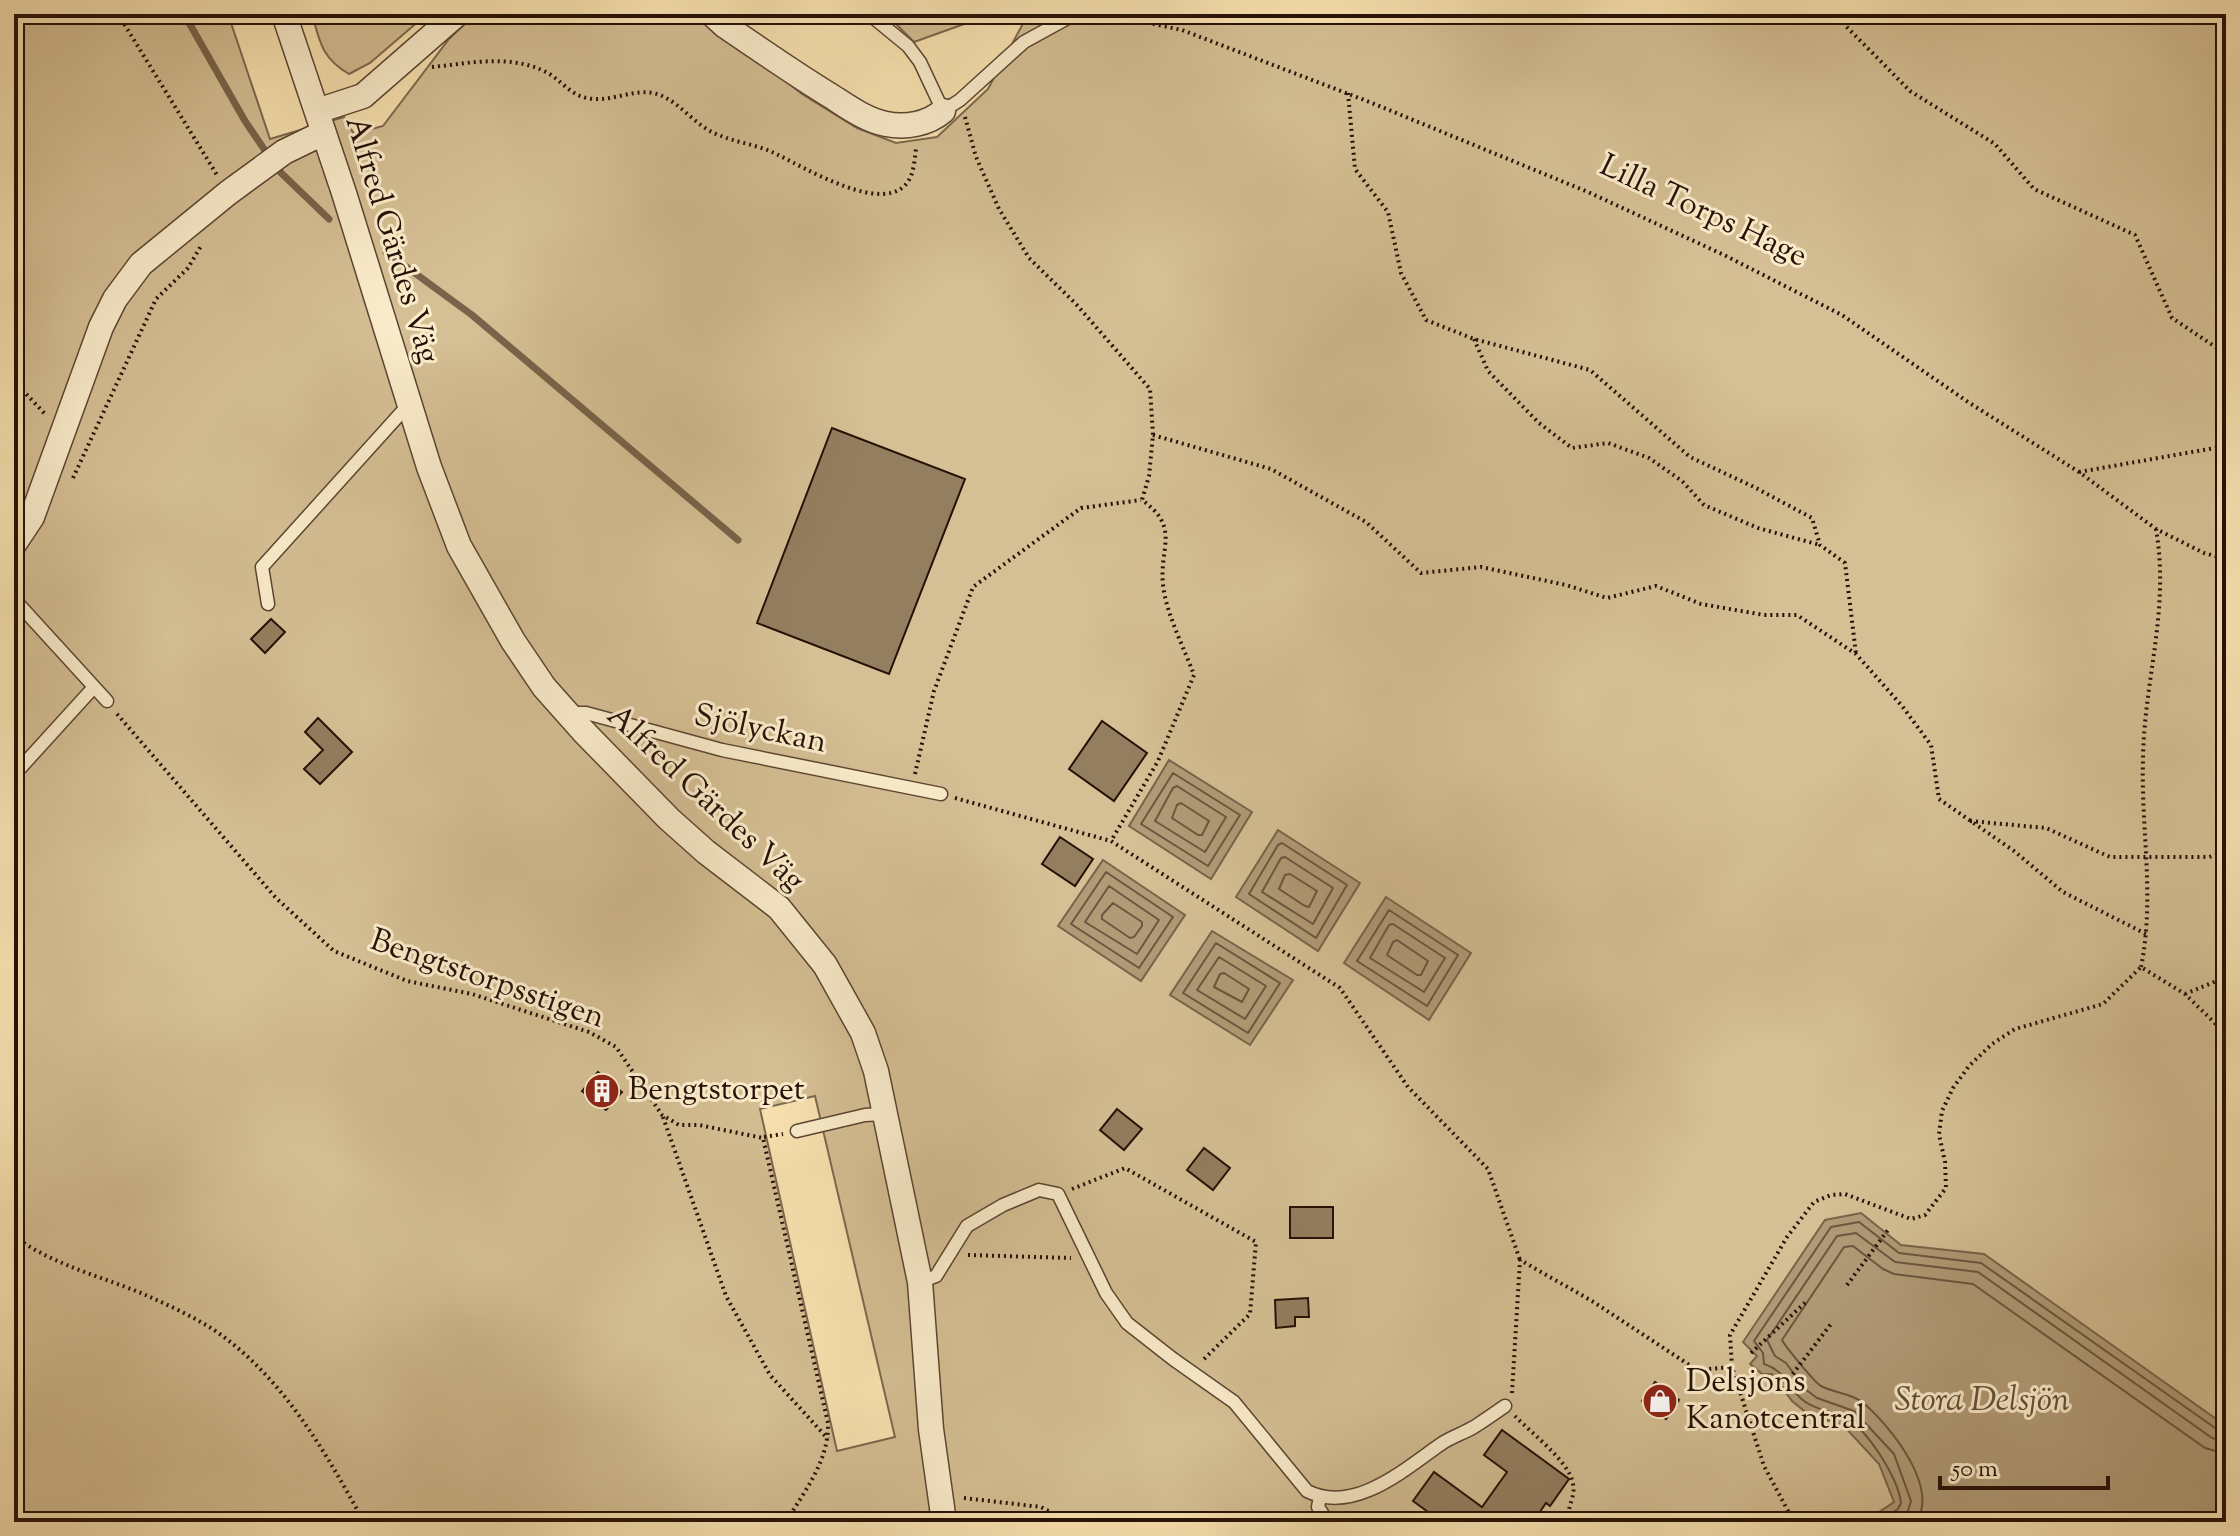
<svg xmlns="http://www.w3.org/2000/svg" width="2240" height="1536" font-family="'Sorts Mill Goudy',serif">
	<style>
		.green { fill: #d5bf94; stroke: #7d684e; stroke-width: 2; fill-rule: evenodd }
		.water { fill: #b19b77; stroke: #79634a; stroke-width: 2 }
		.lines { fill: none; stroke-linecap: round; stroke-linejoin: round }
		.shore { stroke: #6b563f; stroke-width: 2 }
		.stream { stroke: #79634a; stroke-width: 7 }
		.building { fill: #937e5f; stroke: #251007; stroke-width: 2 }
		.lane-casing { stroke: #5a4532; stroke-width: 15 }
		.street-casing { stroke: #5a4532; stroke-width: 27 }
		.path { stroke: #251007; stroke-width: 4; stroke-dasharray: 2 4; stroke-linecap: butt }
		.lane { stroke: #fbedcc; stroke-width: 12 }
		.street { stroke: #fbedcc; stroke-width: 24 }
		.labels { text-anchor: middle; dominant-baseline: central; stroke-width: 6; stroke-linejoin: round; paint-order: stroke }
		.street-label { font-size: 32px; fill: #251007; stroke: #fbedcc }
		.poi-label { font-size: 32px; fill: #251007; stroke: #fbedcc; text-anchor: start }
		.water-label { font-size: 34px; font-style: italic; fill: #644f39; stroke: #fbedcc }
	</style>
	<rect width="100%" height="100%" fill="#f9e3b1"/>
	<filter id="stains"><feTurbulence type="fractalNoise" baseFrequency=".0025" numOctaves="4"/><feColorMatrix values="0 0 0 0 .2 0 0 0 0 .09 0 0 0 0 .02 0 0 0 .5 -.17"/></filter>
	<radialGradient id="worn" r=".72"><stop offset=".6" stop-color="#630" stop-opacity="0"/><stop offset="1" stop-color="#630" stop-opacity=".3"/></radialGradient>
	<path class="green" d="M14,14H228L270,139L344,117L354,134L383,126L449,39L475,14H705L752,55L802,94L857,128L896,143L937,137L988,89L1027,16L1031,14H2226V1522H14ZM815,1096L895,1437L837,1451L760,1109Z
		M312,14H427L370,63L349,74C322,58 320,43 312,14Z
		M886,14H992L914,42Z"/>
	<path class="water" d="M1169,760L1252,812L1211,879L1129,826Z
		M1278,830L1360,883L1318,951L1236,897Z
		M1103,860L1185,915L1141,981L1058,926Z
		M1386,897L1471,953L1429,1020L1344,963Z
		M1212,931L1293,980L1250,1045L1170,995Z
		M1861,1213L1901,1245L1984,1254L2226,1426V1522H1864L1894,1502L1879,1464L1843,1425L1808,1414L1792,1401L1772,1374H1762L1750,1364L1757,1356L1743,1342L1825,1220Z"/>
	<g class="lines">
		<path class="shore" d="M1173,773L1240,815L1208,866L1141,824Z
			M1177,786L1226,817L1205,852L1155,821L1173,788Z
			M1181,803L1209,821L1202,835H1198L1172,818L1177,805Z
			M1282,843L1347,885L1316,938L1249,894L1278,845Z
			M1285,857L1333,888L1313,924L1262,892L1281,858Z
			M1106,872L1173,917L1139,968L1071,924Z
			M1290,874L1317,891L1309,907L1305,906L1279,889L1285,875Z
			M1109,886L1159,920L1137,954L1085,922Z
			M1113,903L1142,922V926L1134,937L1130,938L1102,919V915Z
			M1389,910L1458,955L1427,1006L1357,961Z
			M1393,924L1445,958L1424,992L1370,958L1389,925Z
			M1397,940L1428,961L1421,975H1417L1387,955L1393,942Z
			M1216,943L1280,983L1248,1033L1183,993Z
			M1219,957L1266,986L1245,1019L1197,990Z
			M1224,973L1249,989L1242,1002L1214,987L1220,974Z
			M1876,1522L1898,1509L1901,1503C1898,1478 1867,1428 1844,1417C1831,1411 1816,1410 1804,1401C1787,1388 1786,1371 1764,1364L1763,1353L1754,1341L1831,1227L1859,1222L1899,1253L1981,1263L2218,1430L2226,1432
			M1895,1522L1907,1514L1911,1501L1894,1454L1854,1411L1817,1398L1805,1389L1786,1363L1775,1356L1767,1340L1837,1236L1856,1233L1895,1262L1978,1272L2212,1438L2226,1442
			M1916,1522C1940,1487 1889,1424 1862,1402C1850,1393 1834,1393 1821,1386C1815,1383 1785,1346 1782,1340L1844,1247L1853,1246L1883,1269L1894,1274L1973,1284L2205,1448L2226,1454"/>
		<path class="stream" d="M184,14L245,121L266,152
			M277,169L329,219
			M386,252L472,315L738,540"/>
	</g>
	<path class="building" d="M832,428L965,479L889,674L757,623Z
		M271,619L285,632L265,653L251,639Z
		M318,718L352,752L320,784L304,769L323,750L305,732Z
		M1102,721L1147,753L1114,801L1069,769Z
		M1060,837L1093,859L1075,886L1042,864Z
		M598,1072L622,1092L606,1110L582,1091Z
		M1117,1109L1142,1129L1124,1150L1100,1130Z
		M1204,1148L1230,1168L1213,1190L1187,1170Z
		M1290,1207H1333V1238H1290Z
		M1308,1298L1309,1317H1295V1326L1276,1328L1275,1300Z
		M1655,1382L1679,1400L1666,1419L1642,1401Z
		M1502,1430L1569,1479L1550,1506L1546,1503L1533,1522H1442L1413,1501L1434,1472L1482,1507L1507,1472L1484,1455Z"/>
	<g class="lines">
		<defs>
			<path id="lane" d="M869,14L908,46L920,62L943,111L960,100L1024,42L1075,14
				M14,599L107,701
				M268,604L262,567L409,404
				M571,716L576,713H586L722,750L941,794
				M14,775L94,687
				M797,1131L865,1115L884,1114
				M920,1282L936,1276L967,1226L1003,1205L1039,1190L1058,1194L1106,1293L1127,1323L1173,1359L1234,1402L1307,1491C1354,1515 1405,1469 1441,1444C1451,1437 1464,1433 1474,1427C1485,1420 1495,1413 1505,1406
				M1320,1497L1318,1507L1328,1522"/>
			<path id="street" d="M284,14L344,193L429,467L459,546L513,641L544,687L584,732L669,819L706,852L779,908L825,965L863,1033L876,1071L920,1282L931,1429L944,1522
				M712,14L724,25C759,49 795,74 831,96C848,107 866,120 886,124C906,128 928,124 943,111
				M317,111L363,96L457,14
				M14,544L32,517L101,327L115,299L141,264L228,193L284,152L323,133"/>
		</defs>
		<use href="#lane" class="lane-casing"/>
		<use href="#street" class="street-casing"/>
		<path class="path" d="M118,14L217,175
			M1106,14L1182,30L1372,103L1588,192L1724,255L1842,315L1968,402L2079,472L2156,529L2204,553L2226,559
			M1834,14L1910,91L1995,144L2034,189L2135,235L2172,318L2226,354
			M432,67C471,63 510,54 546,72C560,79 570,95 587,98C609,103 632,89 653,93C677,98 692,123 714,133C733,142 754,144 772,152C801,165 889,221 910,178C914,170 915,157 916,148
			M1348,93L1355,169L1388,212L1401,273L1426,320L1474,339L1590,370L1690,457L1754,487L1812,518L1820,545L1845,563L1856,654
			M965,117L976,157L999,209L1029,258L1076,304L1150,389L1153,435L1149,476L1142,500C1181,528 1159,547 1163,585C1166,613 1184,648 1194,675L1158,761L1111,841
			M1474,339L1488,371L1539,423L1572,448L1608,443L1649,458L1682,481L1704,505L1758,528L1820,545
			M14,381L45,414
			M1153,435L1271,469L1366,522L1421,573L1481,567L1566,585L1607,598L1656,586L1701,604L1764,615H1797L1856,654L1902,706L1931,745L1939,799L2014,851L2063,892L2148,935
			M2079,472L2226,446
			M73,478L156,299L188,268L201,246
			M117,714L276,898L334,951L407,981L472,994L589,1032L616,1047L662,1115L679,1125H699L763,1138L828,1423C829,1461 805,1490 786,1522
			M915,774L934,691L973,587L1081,508L1141,500
			M955,798L1111,841L1340,988L1408,1087L1488,1169L1520,1260
			M1970,821L2046,828L2110,857H2209L2226,852
			M2141,967C2155,899 2141,830 2143,760C2144,679 2170,611 2156,529
			M2185,994L2226,977
			M663,1117L726,1296L770,1375L828,1439
			M764,1137L783,1134
			M1072,1189L1125,1168L1256,1242L1250,1314L1202,1361
			M14,1236C52,1265 104,1277 148,1296C170,1306 194,1317 214,1330C282,1376 325,1451 364,1522
			M968,1255L1071,1258
			M1847,1285L1888,1230
			M1751,1353L1808,1300
			M1512,1393L1520,1260L1592,1301L1697,1370L1732,1367
			M1778,1393L1831,1324
			M1515,1416C1531,1433 1570,1462 1573,1484C1576,1498 1565,1508 1570,1522
			M964,1498L1041,1507L1069,1522
			M1794,1522L1764,1466L1732,1367L1730,1335L1787,1237L1814,1202L1831,1195L1845,1194L1911,1219L1925,1215L1946,1188L1945,1162L1939,1134L1942,1111L1953,1088L1969,1066L1992,1044L2015,1029L2103,1004L2141,967L2185,994L2226,1034"/>
		<use href="#lane" class="lane"/>
		<use href="#street" class="street"/>
	</g>
	<defs>
		<symbol id="building-disc" viewBox="-11 -11 22 22"><circle r="9.5" fill="#8f2418" stroke="#fbedcc"/><path d="M-4-6H4V6H1V3H-1V6H-4ZM-2.5-4.3h1.7v1.8h-1.7ZM.8-4.3h1.7v1.8H.8ZM-2.5-1h1.7V.8h-1.7ZM.8-1h1.7V.8H.8Z" fill="#fff"/></symbol>
		<symbol id="shop-disc" viewBox="-11 -11 22 22"><circle r="9.5" fill="#8f2418" stroke="#fbedcc"/><path d="M-5-2.5h2.3a2.7 3.5 0 0 1 5.4 0H5L5.5 6h-11ZM-1.5-2.5h3a1.5 2.3 0 0 0-3 0Z" fill="#fff"/></symbol>
	</defs>
	<g fill-rule="evenodd">
		<use href="#building-disc" x="582" y="1071" width="40" height="40"/>
		<use href="#shop-disc" x="1640" y="1381" width="40" height="40"/>
	</g>
	<g class="labels">
		<g class="street-label">
			<text transform="translate(1703 212) rotate(25)">Lilla Torps Hage</text>
			<text transform="translate(391 240) rotate(73)">Alfred Gärdes Väg</text>
			<text transform="translate(760 730) rotate(12)">Sjölyckan</text>
			<text transform="translate(705 799) rotate(43)">Alfred Gärdes Väg</text>
			<text transform="translate(487 980) rotate(19)">Bengtstorpsstigen</text>
		</g>
		<g class="poi-label">
			<text x="628" y="1091">Bengtstorpet</text>
			<text x="1686" y="1383">Delsjons<tspan x="1686" dy="37">Kanotcentral</tspan></text>
		</g>
		<g class="water-label">
			<text x="1982" y="1401">Stora Delsjön</text>
		</g>
	</g>
	<rect width="2240" height="1536" fill="none" stroke="#f9e3b1" stroke-width="48"/>
	<rect x="16" y="16" width="2208" height="1504" fill="none" stroke="#251007" stroke-width="4"/>
	<rect x="24" y="24" width="2192" height="1488" fill="none" stroke="#251007" stroke-width="2"/>
	<path d="M1940 1476v12h168v-12" fill="none" stroke="#251007" stroke-width="4"/>
	<text x="1952" y="1476" font-size="24" fill="#251007" stroke="#fbedcc" stroke-width="6" paint-order="stroke">50 m</text>
	<rect width="100%" height="100%" filter="url(#stains)"/>
	<rect width="100%" height="100%" fill="url(#worn)"/>
</svg>
